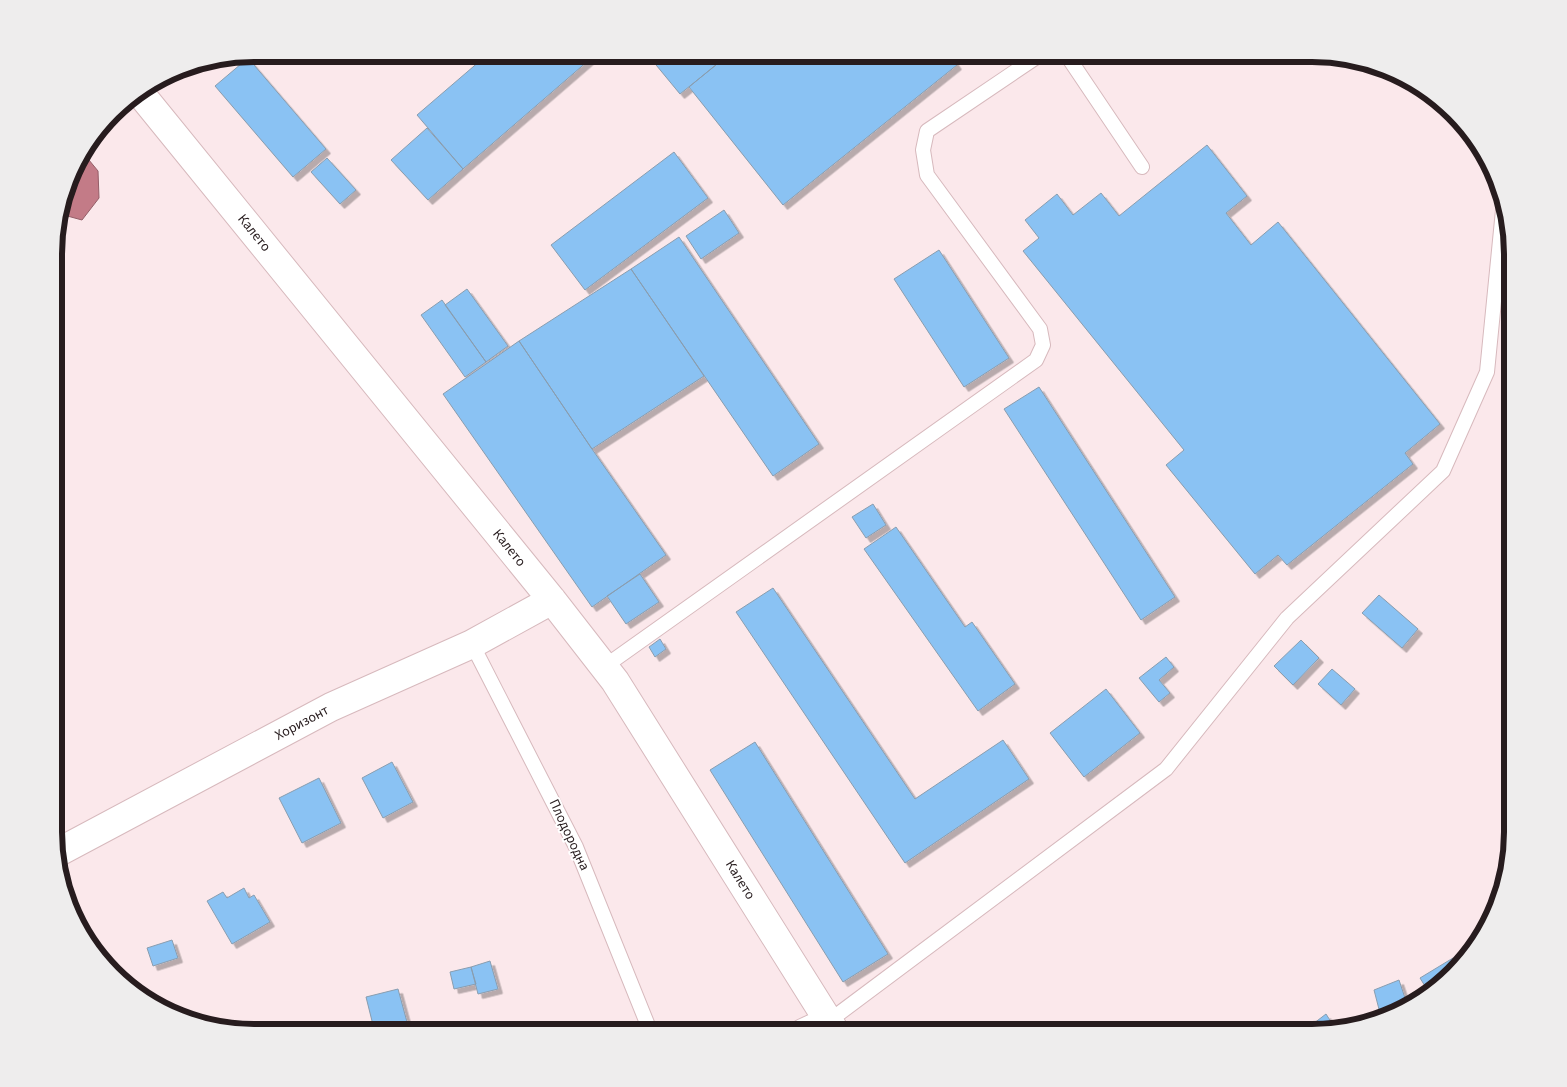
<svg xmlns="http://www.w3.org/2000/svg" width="1567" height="1087" font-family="'Source Sans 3',sans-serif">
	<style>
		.water { fill: #c37b87; stroke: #945e68 }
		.building { fill: #8ac2f3; stroke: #899daf; filter: url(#shadow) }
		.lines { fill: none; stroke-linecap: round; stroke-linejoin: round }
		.lane-casing { stroke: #d7b9bd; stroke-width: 16 }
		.street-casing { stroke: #d7b9bd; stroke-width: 30 }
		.lane { stroke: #fff; stroke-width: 14 }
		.street { stroke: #fff; stroke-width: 28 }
		.labels { text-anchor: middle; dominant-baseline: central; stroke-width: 4; stroke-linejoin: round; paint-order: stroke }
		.street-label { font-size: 14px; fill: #271c1e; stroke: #fff }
		.rim { fill: none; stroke: #271c1e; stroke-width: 6 }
	</style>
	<defs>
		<filter id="shadow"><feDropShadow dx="4.5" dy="4.5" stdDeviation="0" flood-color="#0004"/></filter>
	</defs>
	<rect width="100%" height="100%" fill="#fbe8eb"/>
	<path class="water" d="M84,154L98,171L99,198L82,220L60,214L75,166Z"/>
	<path class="building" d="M488,54H596L463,169L417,115Z
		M647,54H707L716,65L680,94Z
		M729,54H949L957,65L783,205L689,87Z
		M248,58L326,149L293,177L215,86Z
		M427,128L463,169L428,200L391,160Z
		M1207,145L1247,196L1226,213L1251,245L1278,222L1440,424L1405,453L1413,464L1287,565L1278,555L1255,574L1166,465L1184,450L1023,251L1039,238L1025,220L1057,194L1073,215L1101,193L1119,216Z
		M674,152L708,198L585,290L551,245Z
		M327,158L356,190L340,204L311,172Z
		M724,210L739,233L701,259L686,236Z
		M679,237L819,444L773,476L631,269Z
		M939,250L1009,358L964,387L894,279Z
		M631,269L704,376L592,449L519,341Z
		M467,289L508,346L486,362L445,305Z
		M442,300L486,362L465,377L421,315Z
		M519,341L592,449L666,555L592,607L443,394Z
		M1039,387L1175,597L1141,620L1004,409Z
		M873,504L886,525L866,538L852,517Z
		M896,527L965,627L972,622L1015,684L978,711L864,549Z
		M640,574L659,602L626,624L607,596Z
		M773,588L915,799L1003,740L1029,779L905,863L736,612Z
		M1379,595L1418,629L1402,648L1362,613Z
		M660,639L666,649L655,657L649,647Z
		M1301,640L1319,658L1293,685L1274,666Z
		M1166,657L1174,667L1159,680L1170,693L1159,702L1139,678Z
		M1332,669L1355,689L1341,705L1318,684Z
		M1106,689L1140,733L1084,777L1050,733Z
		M755,742L888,954L843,982L710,770Z
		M392,762L413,802L383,818L362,778Z
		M319,778L341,823L302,843L279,798Z
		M1510,858L1507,875L1500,865Z
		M244,888L249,898L254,895L270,922L232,944L207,901L223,892L227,898Z
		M172,940L178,958L153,966L147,948Z
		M1453,958L1458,966L1428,991L1420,978Z
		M490,961L498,989L478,994L471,967Z
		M471,967L476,984L454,989L450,972Z
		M1399,980L1408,1007L1401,1012L1381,1017L1374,990Z
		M398,989L410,1033H375L366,997Z
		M1326,1014L1335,1028L1312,1033H1301Z
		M504,1023L506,1033H475V1031Z"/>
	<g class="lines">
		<defs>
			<path id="lane" d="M1066,54L1142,167
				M472,644L576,847L651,1033
				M604,667L1036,360L1043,345L1040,329L927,175L923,150L927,131L1041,54
				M829,1021L1166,769L1287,618L1443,471L1487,372L1503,210"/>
			<path id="street" d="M140,93L552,600L615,681L836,1033
				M55,854L331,707L472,644L552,600
				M803,1033L829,1021"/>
		</defs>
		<use href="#lane" class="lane-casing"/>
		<use href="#street" class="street-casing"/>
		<use href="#lane" class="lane"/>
		<use href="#street" class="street"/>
	</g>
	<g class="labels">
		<g class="street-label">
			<text transform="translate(254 233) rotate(51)">Калето</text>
			<text transform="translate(509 548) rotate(51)">Калето</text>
			<text transform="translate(302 723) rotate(-28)">Хоризонт</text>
			<text transform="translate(569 835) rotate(65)">Плодородна</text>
			<text transform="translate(740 880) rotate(58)">Калето</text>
		</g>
	</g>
	<path d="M0 0H1567V1087H0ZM254 62H1312A192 192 0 0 1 1504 254V832A192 192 0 0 1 1312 1024H254A192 192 0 0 1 62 832V254A192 192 0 0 1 254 62Z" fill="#eeeded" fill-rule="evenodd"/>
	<path class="rim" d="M254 62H1312A192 192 0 0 1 1504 254V832A192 192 0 0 1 1312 1024H254A192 192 0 0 1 62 832V254A192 192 0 0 1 254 62Z"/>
</svg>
